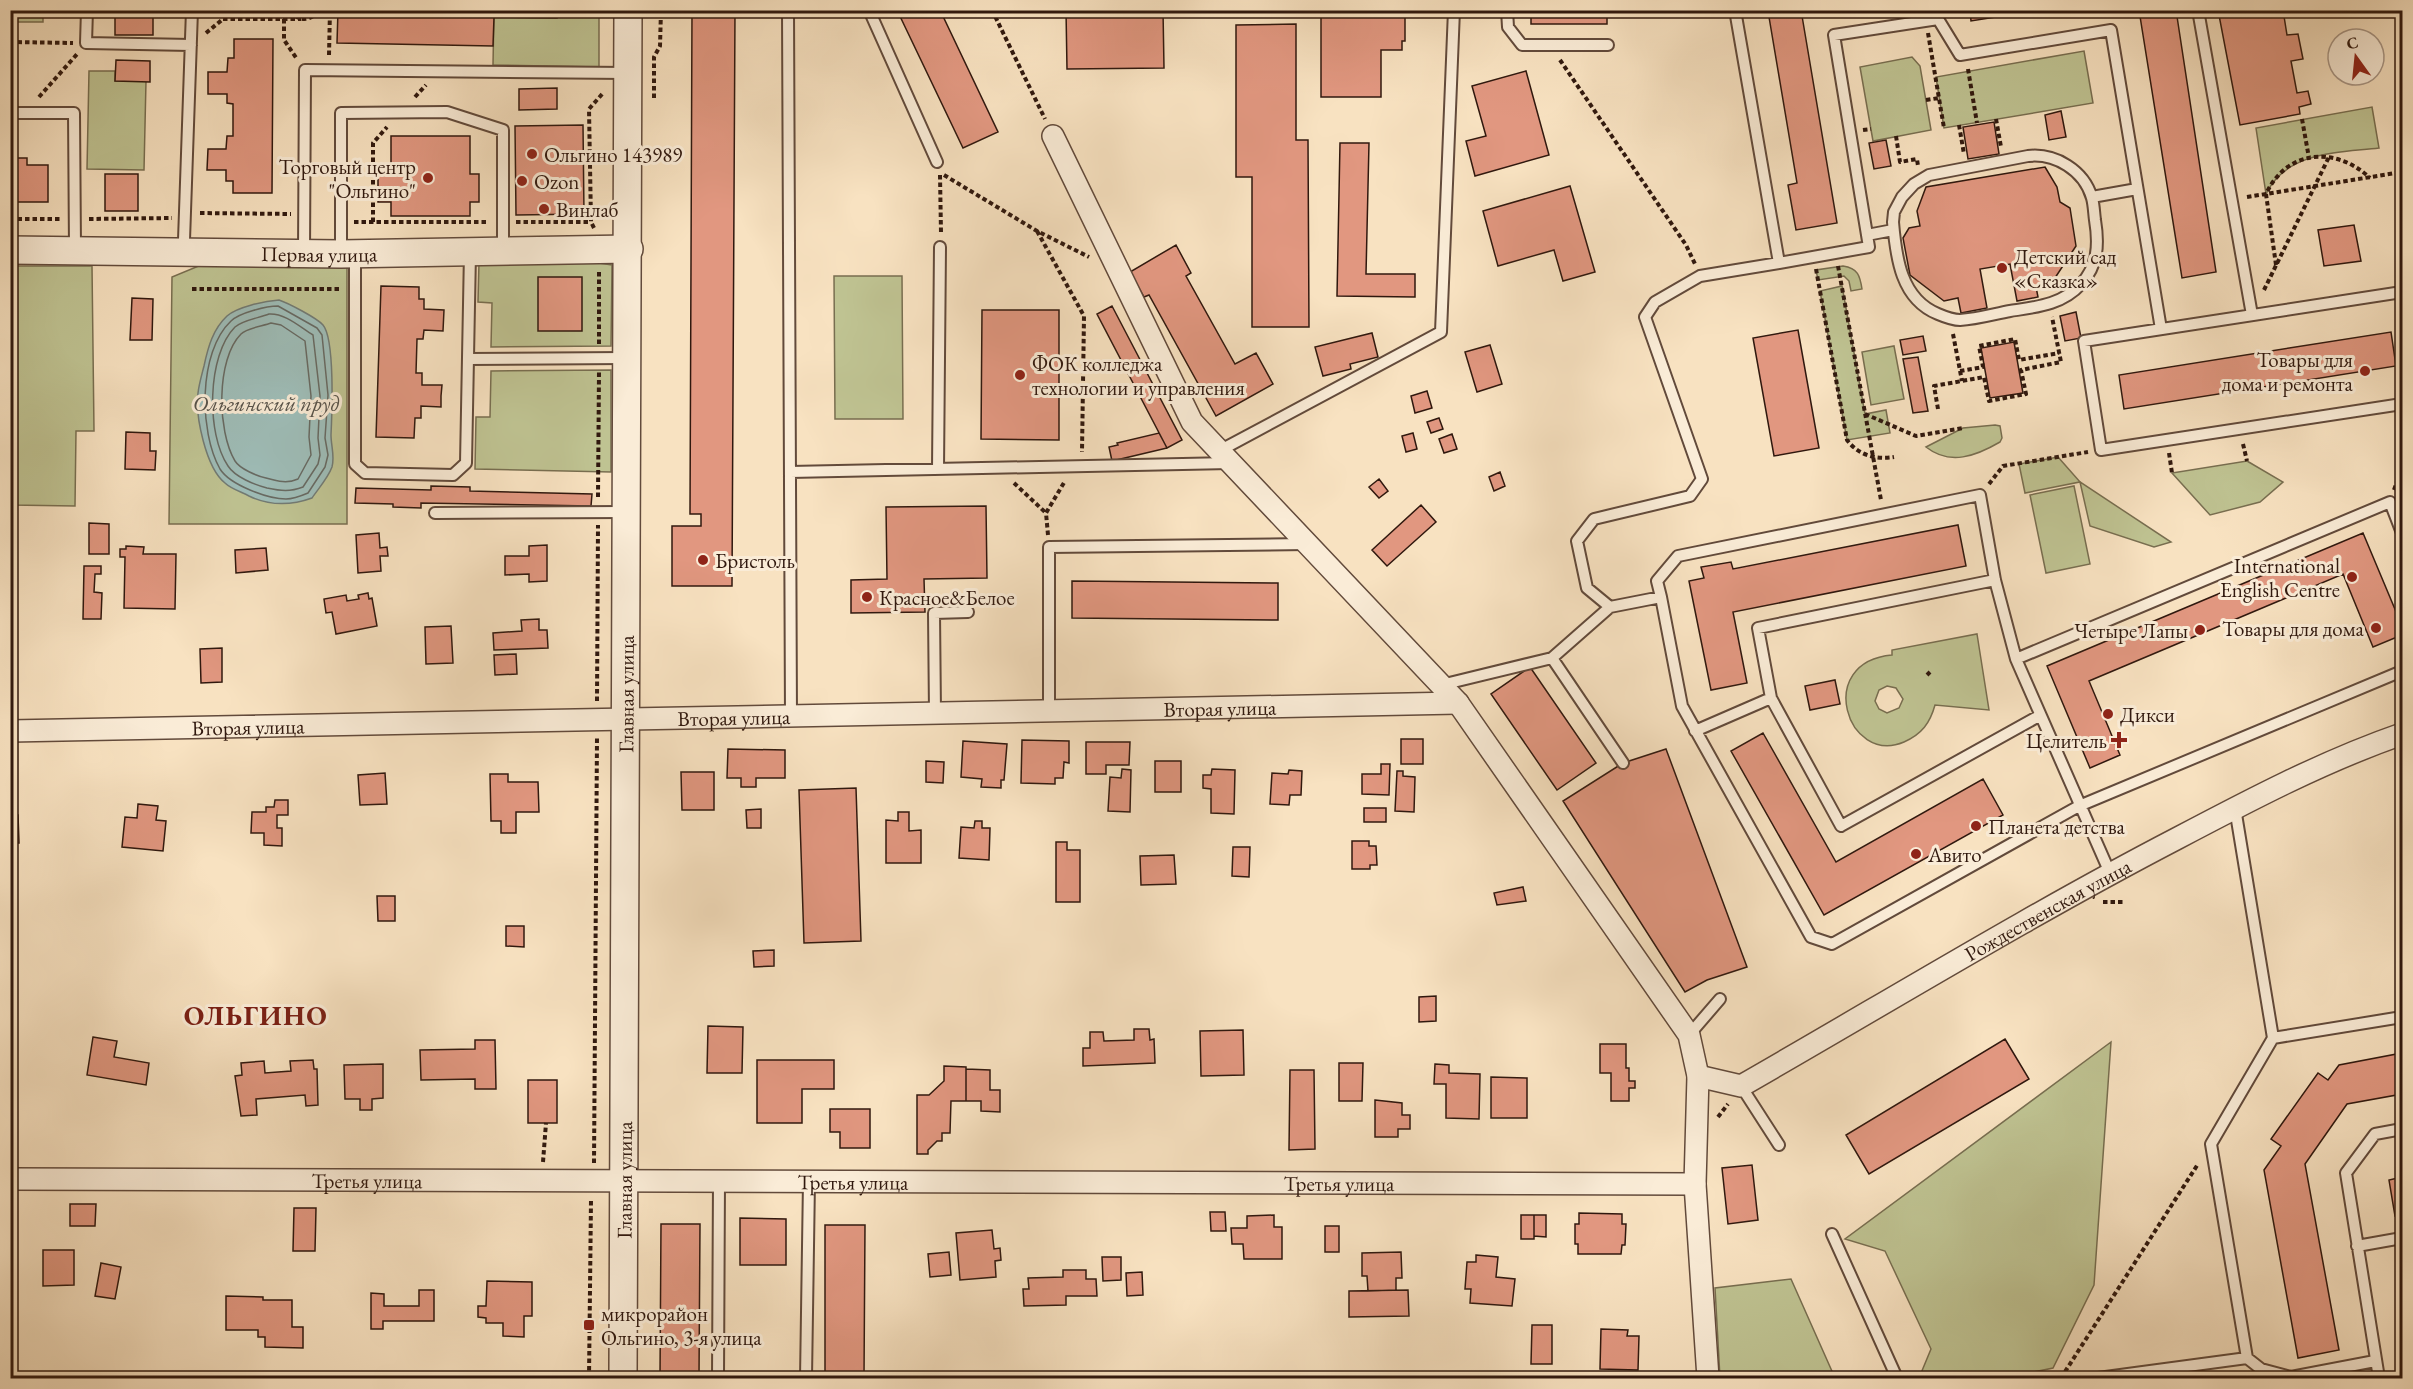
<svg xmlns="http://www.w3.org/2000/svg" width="2413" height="1389" font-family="'EB Garamond',serif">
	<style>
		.green { fill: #bfc392; stroke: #786e50; stroke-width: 1.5; fill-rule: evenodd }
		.water { fill: #9ebdb8; stroke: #727b74; stroke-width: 1.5 }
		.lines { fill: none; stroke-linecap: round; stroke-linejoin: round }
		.shore { stroke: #676a63; stroke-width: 1.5 }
		.building { fill: #e19780; stroke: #30180e; stroke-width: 1.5 }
		.service-casing { stroke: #624a3b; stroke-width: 14 }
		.minor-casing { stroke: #624a3b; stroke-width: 24 }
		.tertiary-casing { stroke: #624a3b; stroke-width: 30 }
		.path { stroke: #30180e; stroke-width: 4; stroke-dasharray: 4.5 3; stroke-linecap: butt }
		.service { stroke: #faecd7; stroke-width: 10 }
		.minor { stroke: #faecd7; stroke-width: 21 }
		.tertiary { stroke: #faecd7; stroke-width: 27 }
		.poi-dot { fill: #8f2418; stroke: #faecd7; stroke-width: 2 }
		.labels { text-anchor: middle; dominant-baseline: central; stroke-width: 6; stroke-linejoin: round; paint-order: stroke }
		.poi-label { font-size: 21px; fill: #30180e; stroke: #faecd7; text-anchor: start }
		.street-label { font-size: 21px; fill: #30180e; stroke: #faecd7 }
		.water-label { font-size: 22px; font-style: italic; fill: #56524a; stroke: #faecd7 }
		.district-label { font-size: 27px; font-weight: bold; letter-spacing: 1.5px; fill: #7a1f14; stroke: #faecd7 }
	</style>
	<rect width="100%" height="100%" fill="#f8e2c1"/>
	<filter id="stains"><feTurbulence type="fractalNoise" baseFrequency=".00333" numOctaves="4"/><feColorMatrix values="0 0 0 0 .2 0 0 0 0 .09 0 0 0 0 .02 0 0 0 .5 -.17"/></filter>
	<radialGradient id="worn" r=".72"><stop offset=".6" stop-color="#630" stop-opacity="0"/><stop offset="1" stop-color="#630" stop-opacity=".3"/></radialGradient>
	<path class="green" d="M11,10L43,11V22H11Z
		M494,11H599V67L493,65Z
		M2084,51L2093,103L1944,128L1936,77Z
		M1912,57L1920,66L1931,130L1873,141L1860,67Z
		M89,71H115V81H146L144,170L87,169Z
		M2372,107L2379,148C2338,153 2287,151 2266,194L2256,128Z
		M586,261L612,265L611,346L491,347L492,303L478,302L479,262Z
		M347,263V524H169L172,277L201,265Z
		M11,266H92L94,431H76L75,506L11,505Z
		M1843,266C1858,268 1860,276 1862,289L1851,291L1849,281L1844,276L1818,280L1816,270Z
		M834,276H902L903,419H835Z
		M1842,286L1865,414L1886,410L1890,433L1847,440L1820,291Z
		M1894,346L1904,399L1871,405L1862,352Z
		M611,370V472L475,469L476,417H490L491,371Z
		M1995,425L2000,426L2002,438L2000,442C1976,456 1950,466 1926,447L1963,428Z
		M2058,457L2080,482L2171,542L2154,547L2090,526L2080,482L2025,493L2019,464Z
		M2247,461L2283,482L2260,502L2210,515L2172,473Z
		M2074,486L2090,564L2046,573L2030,495Z
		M1977,634L1989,710L1935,705C1930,723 1922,734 1904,742C1847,766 1814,662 1892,655V650ZM1887,686L1896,688L1903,699L1899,708L1887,713L1879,709L1875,701L1879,690Z
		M2111,1042L2094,1285L2053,1368L2005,1378H1919L1931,1349L1885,1251L1845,1239Z
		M1791,1279L1835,1378H1720L1715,1288Z"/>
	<path class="water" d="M279,300C288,303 317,318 323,325C335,339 332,414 331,435C331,446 335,456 332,467C328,478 318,489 312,498C290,506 270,506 249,496C242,492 231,489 225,483C206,468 195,416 198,393C199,384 202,374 204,366C208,347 213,329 227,316C237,307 265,301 279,300Z"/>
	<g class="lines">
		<path class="shore" d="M278,306L317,328L322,335L328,395L325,438L328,455L325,467L308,493C301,496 293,499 286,499C268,499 230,485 220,469C199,432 198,352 231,321C239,313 266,306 278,306Z
			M269,314C285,313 300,327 313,335L320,396L318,438L320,455L318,464L303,487C290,492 281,491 267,488C255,485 235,477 228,466C206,434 207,355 235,327C243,320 259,318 269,314Z
			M271,323L281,325L305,341L311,396L309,437L311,455L298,479C287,484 277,481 266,478C257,476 240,469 235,461C217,431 216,359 241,334C247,328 263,326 271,323Z"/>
	</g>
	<path class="building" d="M115,10H159V15H153V35H115Z
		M338,10H557V18L494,17L493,46L337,43Z
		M692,10H735L732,586H672V526H701V514H690Z
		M897,10H940L998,132L963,148Z
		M1066,10H1163L1164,68L1067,69Z
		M1321,10H1405V41H1402V50H1381V97H1321Z
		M1531,10H1607V24H1531Z
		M1801,10L1837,223L1796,230L1788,185L1797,183L1768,11Z
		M1970,10H2040L1971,21Z
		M2139,10H2176L2216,272L2182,278Z
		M2218,10H2283L2287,35L2298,34L2303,59L2291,61L2297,93L2308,91L2311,104L2299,107L2300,114L2240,125Z
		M1296,24V140H1308L1309,327H1252V177H1236V25Z
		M234,39H273L272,193H233V181H226V170H207L208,149H226L227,136H233V104L227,103V94H208V72H227L228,58H234Z
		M116,60L150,61V82L115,81Z
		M1526,71L1549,155L1475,176L1466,141L1486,136L1472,86Z
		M557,88V109L519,110V89Z
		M2061,111L2066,137L2049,140L2045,115Z
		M1994,122L1999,154L1968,159L1963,127Z
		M583,125L584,214L516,215L515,126Z
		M391,136H470V174H479V202H470V216H391V202H378V175H391Z
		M1886,140L1891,166L1874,169L1869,143Z
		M1340,143H1369L1366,274H1415V297L1337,296Z
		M10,158H27V165H48V202H10Z
		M2045,167L2057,187L2060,202L2070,208L2076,246L2051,284L2036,287L2038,297L2017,301L2010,264L1980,269L1987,308L1961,313L1958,298L1944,301L1910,275L1903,238L1909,228L1920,226L1917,211L1926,187Z
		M105,174H138V211H105Z
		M1570,186L1595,272L1563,281L1554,250L1498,266L1483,211Z
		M2354,225L2361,261L2324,266L2318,230Z
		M1176,245L1191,273L1186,276L1235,364L1256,353L1273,384L1216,416L1149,295L1144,297L1130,272Z
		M538,277H582V331H538Z
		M381,286L419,287V299H424V309L444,310L443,331L424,330L423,339H417L416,373H422V385H442L441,396V407L421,406V418H415L414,438L376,437Z
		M132,298L153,299L152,340H130Z
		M1112,306L1182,440L1167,448L1097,314Z
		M982,310H1059V440L981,439Z
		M2076,312L2081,338L2065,341L2060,316Z
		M1798,330L1819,448L1774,456L1753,338Z
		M2391,332L2396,366L2124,409L2119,375Z
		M1372,333L1378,357L1350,364L1351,369L1323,376L1315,347Z
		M1923,336L1926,351L1903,355L1900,340Z
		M2014,342L2023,393L1990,398L1981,348Z
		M1490,345L1502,384L1477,392L1465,352Z
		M1918,357L1928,411L1913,413L1903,359Z
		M1427,391L1432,408L1415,413L1411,396Z
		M1439,418L1443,429L1431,433L1427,422Z
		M126,432L150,433V451H156L155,470L125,469Z
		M1159,433L1167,448L1112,461L1109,447L1118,445L1117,443Z
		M1413,433L1417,449L1406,452L1402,436Z
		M1452,434L1457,449L1444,453L1439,439Z
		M1500,472L1505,486L1494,491L1489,477Z
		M1379,479L1388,491L1379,498L1369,487Z
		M431,486L470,487V491L592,494L591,506L421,503V508L393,507V504L355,503L356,488L431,490Z
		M1421,505L1436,522L1387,566L1372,550Z
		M986,506L987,578L924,579L925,612L851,613V580L887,579L886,507Z
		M89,523L109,524V554H89Z
		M1958,525L1966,566L1733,612L1747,683L1711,690L1689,581L1704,578L1701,567L1731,562L1733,569Z
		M379,533L380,548L387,547L388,556H380L381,571L358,573L356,535Z
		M2363,533L2402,626V635L2373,647L2343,574L2089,681L2120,755L2090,768L2047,666Z
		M547,545V581L529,582V574L505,575V556H529V546Z
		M126,546L144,547L143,554H176L175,609L124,608L125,557H120V549H126Z
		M266,548L268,570L236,573L235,550Z
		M84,566H101V574H95L94,592L102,593L101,619H83Z
		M1072,581L1278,583V620L1072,618Z
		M368,593L369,599L372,598L377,626L336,634L332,612L326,613L324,599L346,595L347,601L359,599L358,595Z
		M539,619V630H547L548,648L494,650L493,633L522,631L521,620Z
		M451,626L453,663L426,664L425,627Z
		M222,648V682L201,683L200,649Z
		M516,654L517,674L495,675L494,655Z
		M1530,667L1596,763L1557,790L1491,694Z
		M1835,680L1840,704L1810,710L1805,686Z
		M1763,733L1836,862L1983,779L2003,815L1824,915L1731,751Z
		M1401,739H1423V764H1401Z
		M1022,740L1069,741V763L1064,762L1063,778H1055V784L1021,783Z
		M963,741L1007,744L1004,780H1001V788L981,787L982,779L961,777Z
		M1086,742H1130L1129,765H1106V774H1086Z
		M728,749L785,750V778H756V787H741V778H727Z
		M1666,749L1747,967L1707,980L1685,992L1563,801L1623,763Z
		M926,761L944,762L943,783L926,782Z
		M1155,761H1181V792H1155Z
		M1381,764H1390L1389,795L1362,794V774H1381Z
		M1122,769L1131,770L1130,812L1108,811L1110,777L1121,778Z
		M1212,769L1235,770L1234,814L1211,813V789L1203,788V775H1211Z
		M1289,770L1302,771L1301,795H1290L1289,805L1270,804L1272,773L1288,774Z
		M1397,771H1403V776L1415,777L1414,812L1395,811Z
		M681,772H714V810H682Z
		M385,773L387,804L360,805L358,775Z
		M490,774H508V782H538L539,812H516V833H501V821H491Z
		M856,788L861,941L804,943L799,790Z
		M275,800H288V815H277V828H282V846L264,845V833H251L252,812H266V807H274Z
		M138,804L158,806L156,820L166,821L163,851L122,847L125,817L137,818Z
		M1364,808H1386V822H1364Z
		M761,809V828H747L746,810Z
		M898,812H909V831L921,830V863H886V820L898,821Z
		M10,815H18L19,843H10Z
		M975,821H982V828H990L989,860L959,858L961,827L974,828Z
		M1352,841H1369V846H1376L1377,865H1370V869H1352Z
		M1056,842H1067V850H1080V902H1056Z
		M1233,847H1250L1249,877L1232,876Z
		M1174,855L1176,884L1141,885L1140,856Z
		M1523,887L1526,901L1497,905L1494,893Z
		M377,896H395V921H378Z
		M506,926H524V947L506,946Z
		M774,950V966L754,967L753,951Z
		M1436,996V1021L1419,1022V997Z
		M708,1026L743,1027L742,1073H707Z
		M1134,1029H1149L1150,1040L1154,1039L1155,1063L1083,1066V1048H1090V1032H1103L1104,1041L1134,1040Z
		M1243,1030L1244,1075L1201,1076L1200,1031Z
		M93,1037L117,1041L114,1057L149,1063L146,1085L87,1075Z
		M2005,1039L2029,1079L1869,1174L1846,1135Z
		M475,1040H495L496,1089H475V1079L421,1080L420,1050L475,1049Z
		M1600,1044H1626V1068H1629V1081H1635V1088H1629V1101H1611V1073H1600Z
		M2402,1053V1094L2347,1104L2305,1164L2339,1350L2298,1358L2264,1170L2281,1146L2271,1139L2318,1073L2328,1080L2339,1065Z
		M313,1060L314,1069H317L318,1105L306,1106L305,1095L256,1099L257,1115L241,1116L235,1076L242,1075L241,1063L264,1061L265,1073L291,1071L290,1061Z
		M757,1060H834V1089H802V1123H757Z
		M1339,1063H1363L1362,1101H1339Z
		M383,1064V1098L372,1099V1110H360V1099H345L344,1065Z
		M1435,1064L1449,1065V1073L1480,1074L1479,1119L1446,1118V1084H1434Z
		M944,1066L966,1067V1101H951L950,1133H942V1141H937L928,1150V1154H917V1095H929L944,1081Z
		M966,1069L990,1070V1090H1000V1112L981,1111V1101H966Z
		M1290,1070H1314L1315,1149L1289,1150Z
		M1491,1077L1527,1078V1118H1491Z
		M528,1080H557V1123H528Z
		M1375,1100L1402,1103V1115H1410V1129H1398V1137H1375Z
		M830,1109H870V1148H840V1132H830Z
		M1752,1165L1758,1220L1728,1224L1722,1168Z
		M2402,1177V1214L2395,1216L2389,1180Z
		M70,1204H96L95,1226H70Z
		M294,1208H316L315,1251H293Z
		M1210,1212H1225L1226,1231H1211Z
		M1579,1213L1622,1214V1224H1626L1625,1245H1622L1621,1254H1578V1244H1575V1224H1579Z
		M1274,1215V1227H1282V1259H1244L1243,1244H1232L1231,1228H1247V1216Z
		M1521,1215H1534V1239H1521Z
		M1534,1215H1546V1237L1534,1236Z
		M740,1218L786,1219V1265H740Z
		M661,1224H700L699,1378H660Z
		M825,1225H865L864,1378H825Z
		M1325,1226H1339V1252H1325Z
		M992,1230L994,1249L1000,1248L1001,1260L995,1261L996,1277L960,1280L956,1233Z
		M43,1250H74V1285L43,1286Z
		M949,1252L951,1275L930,1277L928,1254Z
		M1401,1252L1402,1278H1396V1290L1368,1291L1367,1276H1362V1253Z
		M1476,1255L1498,1257L1496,1277L1515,1279L1512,1306L1470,1303L1471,1289H1465L1467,1262H1476Z
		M1102,1257H1121V1280L1103,1281Z
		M101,1263L121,1267L115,1299L95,1296Z
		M1063,1270H1086V1279H1096L1097,1296H1066V1305L1024,1306L1023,1289H1029L1028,1278L1063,1277Z
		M1142,1272L1143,1295L1127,1296L1126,1273Z
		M487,1281L532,1282V1316H524V1337L503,1336V1323H486V1318L478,1317V1306H486Z
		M419,1290H434V1321H383V1329H371V1293L384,1294V1306H419Z
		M1408,1290L1409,1316L1349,1317V1291Z
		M226,1296L263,1297V1300H292V1327H303V1348L265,1347V1337H258V1330H226Z
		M1532,1325H1552V1364H1531Z
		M1601,1329L1628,1330L1627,1336H1639L1638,1370L1600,1369Z"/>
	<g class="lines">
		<defs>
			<path id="service" d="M87,10L86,43L191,45
				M788,10L791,716
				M869,10L937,162
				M1507,10L1508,27L1522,45H1608
				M1735,10L1779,263L1700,276L1655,302L1645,317L1702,479L1690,496L1594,519L1577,541L1587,588L1610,607L1661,597L1682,706L1811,937L1832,944L2079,806L2402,671
				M1936,10L1938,19L1960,55L2111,30L2161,329
				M2198,10L2252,315
				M10,113H74L75,249
				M2028,156C2055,153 2084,170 2092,198C2094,205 2094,213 2095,220C2099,244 2098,266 2081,284C2062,305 2036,307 2010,311C1994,314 1977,319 1960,320C1953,320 1945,317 1938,314C1901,299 1896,258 1893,222L1894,212L1902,197L1914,184L1929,175Z
				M2092,197L2137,189
				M1867,235L1893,230
				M187,252L184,240L192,10
				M304,253L305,70L628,73
				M341,254V113L447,112L503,130V250
				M355,254V464L365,473L453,475L466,463L470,252
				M1779,263L1869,247L1834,35L1938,19
				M2402,292L2084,341L2101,450L2402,404
				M468,359L627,358
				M1219,451L1441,332L1454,10
				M938,469L940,247
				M790,472L1230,463
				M435,513L627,512
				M1995,580L1758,628L1771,698L1841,826L2039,716
				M1661,597L1657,581L1678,556L1980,495L1995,580L2016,659L2110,873
				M1552,658L1610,607
				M2016,659L2390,502L2402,533
				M1441,685L1552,658L1623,763
				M1049,711V547L1307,544
				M935,713L934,613L968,612
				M1695,731L1771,698
				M2235,808L2273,1038
				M1689,1035L1720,999
				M1741,1086L1779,1145
				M1832,1234L1897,1378
				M2357,1246L2402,1238
				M2375,1361L2291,1377L2261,1369L2247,1358L2211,1144L2273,1038L2402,1017
				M718,1378L719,1181
				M806,1378L809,1181
				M2098,1378L2247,1358
				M2379,1378L2346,1173L2375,1134L2402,1129"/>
			<g id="minor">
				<path d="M1053,136L1192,422L1458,703L1689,1035L1698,1076L1695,1184L1708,1378"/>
				<path id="s1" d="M10,731L1458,703"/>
				<path id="s2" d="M1698,1076L1741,1086C1886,1003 2028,916 2176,839C2250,800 2324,761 2402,734"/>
				<path id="s3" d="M10,1179L1695,1184"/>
			</g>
			<g id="tertiary">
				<path id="s4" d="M10,250L341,254L629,249"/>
				<path id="s5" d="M623,1378L628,10"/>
			</g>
		</defs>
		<use href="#service" class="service-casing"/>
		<use href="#minor" class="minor-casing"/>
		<use href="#tertiary" class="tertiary-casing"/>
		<path class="path" d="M290,10C298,22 311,22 319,10
			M992,10L1045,119
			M223,19H301
			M284,19V40L297,59
			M206,33L234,10
			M1928,33L1944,128
			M10,42L73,43
			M329,55L330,10
			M1560,60L1686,245L1695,264
			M1968,69L1977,123
			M39,97L78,53
			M415,97L426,85
			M654,98V57L660,46L661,10
			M1926,100L1939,98
			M1996,119L2001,147
			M2302,119L2309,158
			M1959,125L1964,154
			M1863,130L1871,129
			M1896,136L1900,162L1917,159L1918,166
			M940,175L941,233
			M944,175L1037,231L1089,257
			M2247,197L2402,172
			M200,213L291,214
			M10,219H61
			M89,219L172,218
			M354,222H488
			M373,222V143L387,127
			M516,222H591
			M594,228L591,222L589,109L604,92
			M1037,231L1084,316L1082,452
			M2276,265L2266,194C2287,149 2336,146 2370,178
			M1838,266L1881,500
			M1816,269L1847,440C1858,455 1876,460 1894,457
			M192,289H341
			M2264,290L2329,157
			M1953,334L1962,381
			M599,344V270
			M1960,371L1983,367L1979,346L2015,339L2019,360L2059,353
			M1938,409L1934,386L1984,377L1989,401L2026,394L2021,370L2061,362L2052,317
			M1865,414L1916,436L1963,428
			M2243,444L2247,461
			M2169,453L2172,473
			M1014,483L1046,513
			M1989,484L2003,466L2088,452
			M2394,490L2402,468
			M598,497L599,372
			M1048,535L1046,513L1065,481
			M1927,675L1930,672
			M597,701L598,525
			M2103,902H2123
			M1718,1117L1728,1104
			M543,1162L546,1123
			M594,1163L597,738
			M589,1378L591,1200
			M2061,1378L2198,1164"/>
		<use href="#service" class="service"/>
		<use href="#minor" class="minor"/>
		<use href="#tertiary" class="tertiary"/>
	</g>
	<g class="poi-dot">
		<circle cx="532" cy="154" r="6"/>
		<circle cx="428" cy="178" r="6"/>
		<circle cx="522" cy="181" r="6"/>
		<circle cx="544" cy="209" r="6"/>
		<circle cx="2002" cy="268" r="6"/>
		<circle cx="2365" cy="371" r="6"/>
		<circle cx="1020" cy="375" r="6"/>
		<circle cx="703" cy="560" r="6"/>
		<circle cx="2352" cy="577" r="6"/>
		<circle cx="867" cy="597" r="6"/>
		<circle cx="2376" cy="628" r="6"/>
		<circle cx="2200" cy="630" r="6"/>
		<circle cx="2108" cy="714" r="6"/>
		<path d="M2116 731h6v6h6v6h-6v6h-6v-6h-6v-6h6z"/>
		<circle cx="1976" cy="826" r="6"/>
		<circle cx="1916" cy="854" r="6"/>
		<rect x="583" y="1319" width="12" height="12" rx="3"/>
	</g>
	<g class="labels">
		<g class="poi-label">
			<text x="544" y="154">Ольгино 143989</text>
			<text x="416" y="166" text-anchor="end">Торговый центр<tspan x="416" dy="24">"Ольгино"</tspan></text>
			<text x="534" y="181">Ozon</text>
			<text x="556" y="209">Винлаб</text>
			<text x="2014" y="256">Детский сад<tspan x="2014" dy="24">«Сказка»</tspan></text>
			<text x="2353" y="359" text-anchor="end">Товары для<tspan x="2353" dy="24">дома и ремонта</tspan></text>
			<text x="1032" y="363">ФОК колледжа<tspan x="1032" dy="24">технологии и управления</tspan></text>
			<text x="715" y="560">Бристоль</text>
			<text x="2340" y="565" text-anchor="end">International<tspan x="2340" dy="24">English Centre</tspan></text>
			<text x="879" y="597">Красное&amp;Белое</text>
			<text x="2364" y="628" text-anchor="end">Товары для дома</text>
			<text x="2188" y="630" text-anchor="end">Четыре Лапы</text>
			<text x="2120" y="714">Дикси</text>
			<text x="2107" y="740" text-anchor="end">Целитель</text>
			<text x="1988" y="826">Планета детства</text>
			<text x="1928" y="854">Авито</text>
			<text x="601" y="1313">микрорайон<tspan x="601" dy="24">Ольгино, 3-я улица</tspan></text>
		</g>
		<g class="street-label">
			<text stroke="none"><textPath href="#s4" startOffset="309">Первая улица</textPath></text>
			<text stroke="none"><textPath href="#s5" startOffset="684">Главная улица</textPath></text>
			<text stroke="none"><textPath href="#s1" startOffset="1210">Вторая улица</textPath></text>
			<text stroke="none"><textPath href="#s1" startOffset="724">Вторая улица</textPath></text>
			<text stroke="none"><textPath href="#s1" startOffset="238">Вторая улица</textPath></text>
			<text stroke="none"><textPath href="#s2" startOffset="398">Рождественская улица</textPath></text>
			<text stroke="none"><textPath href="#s3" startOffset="357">Третья улица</textPath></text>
			<text stroke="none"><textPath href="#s5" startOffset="198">Главная улица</textPath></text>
			<text stroke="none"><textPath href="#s3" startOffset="843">Третья улица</textPath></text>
			<text stroke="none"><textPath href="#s3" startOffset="1329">Третья улица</textPath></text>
		</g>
		<g class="water-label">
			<text x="266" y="403">Ольгинский пруд</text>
		</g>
		<g class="district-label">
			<text x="256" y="1015">ОЛЬГИНО</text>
		</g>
	</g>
	<rect width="2413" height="1389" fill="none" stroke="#f8e2c1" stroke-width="36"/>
	<rect x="12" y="12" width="2389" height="1365" fill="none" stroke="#30180e" stroke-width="3"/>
	<rect x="18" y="18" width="2377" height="1353" fill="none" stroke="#30180e" stroke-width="1.5"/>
	<g transform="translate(2356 57) rotate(345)"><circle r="28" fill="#faecd7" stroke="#a99787" stroke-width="1.5"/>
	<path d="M0-4.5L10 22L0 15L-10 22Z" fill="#8f2418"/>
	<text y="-9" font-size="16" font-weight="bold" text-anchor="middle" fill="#30180e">С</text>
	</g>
	<rect width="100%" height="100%" filter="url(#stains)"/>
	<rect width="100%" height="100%" fill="url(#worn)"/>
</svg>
